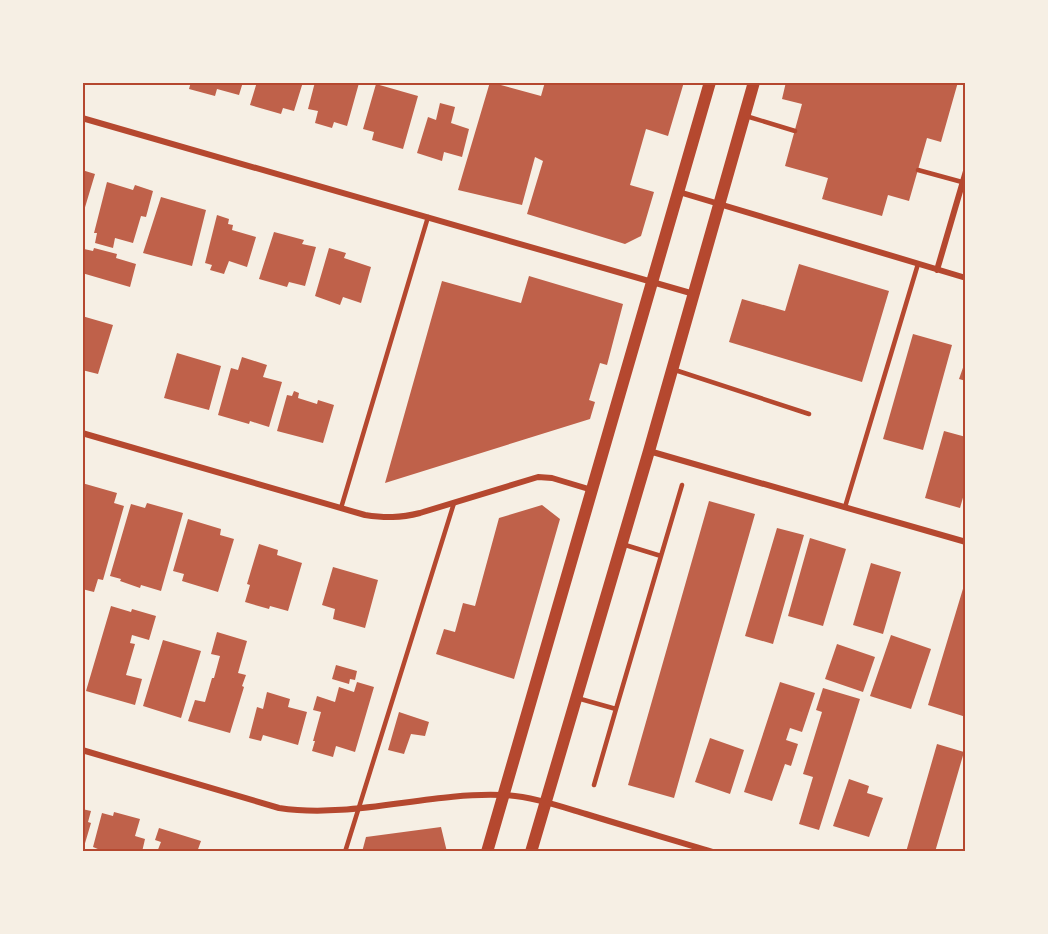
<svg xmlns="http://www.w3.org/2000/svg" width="1048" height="934" font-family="'PT Sans Narrow',sans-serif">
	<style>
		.building { fill: #bf614a }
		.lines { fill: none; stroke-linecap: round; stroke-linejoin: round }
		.service { stroke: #b5482f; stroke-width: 4.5 }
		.minor { stroke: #b5482f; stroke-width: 6 }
		.secondary { stroke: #b5482f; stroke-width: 12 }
		.neatline { fill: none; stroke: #b5482f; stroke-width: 2 }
	</style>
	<rect width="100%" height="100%" fill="#f6efe4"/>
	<path class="building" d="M191,82H243L239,95L217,89L215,96L189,89Z
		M257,82H303L294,111L283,108L281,114L250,105Z
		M315,82L359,83L347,126L334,122L332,128L315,123L318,111L308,109Z
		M490,82L541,96L545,82H579L588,85L589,82H684L668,136L646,129L630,185L654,192L641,236L625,244L527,214L543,161L535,157L522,205L458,190Z
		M786,82H958L941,142L927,138L909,201L888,195L882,216L822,199L828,178L785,166L802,104L782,99Z
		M376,84L418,96L403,149L372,140L374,132L363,129Z
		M440,103L455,107L451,123L469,129L462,157L444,152L442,161L417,153L428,117L436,120Z
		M82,170L95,174L83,214H82Z
		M107,182L133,190L135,185L153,191L146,217L141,216L133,243L115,238L113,248L95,243L97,233H94Z
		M161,197L206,210L192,266L143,253Z
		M217,215L229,219L228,224L233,225L232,230L256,237L247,267L229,261L224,274L210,270L212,265L205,263Z
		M274,232L304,240L302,244L316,247L305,286L289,282L287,287L259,279Z
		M94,248L117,254L116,258L136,264L130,287L82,273L84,249L93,251Z
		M329,248L346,253L344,258L371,267L361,303L343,297L340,305L315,296Z
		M799,264L889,291L862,382L729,342L742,299L785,311Z
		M529,276L623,304L607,365L600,363L589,400L595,402L590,419L385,483L442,281L521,303Z
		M82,316L113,325L98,374L82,370Z
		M913,334L952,345L923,450L883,439Z
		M177,353L221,366L209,410L164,398Z
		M242,357L267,365L263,377L282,382L269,427L250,421L249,424L218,415L231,368L238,370Z
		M965,362H966V381L959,379Z
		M294,391L299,393L298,398L317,404L318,400L334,405L323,443L277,431L287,395L292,396Z
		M944,431L966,437V487L960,508L925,498Z
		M82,483L117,493L114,503L124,506L103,580L98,579L94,592L82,589Z
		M709,501L755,514L674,798L628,785Z
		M147,503L183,513L161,591L141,585L140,588L120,581L121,579L110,576L131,504L145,508Z
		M542,505L560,519L514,679L436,654L444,629L455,632L463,603L475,606L499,518Z
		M188,519L221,529L220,535L234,539L218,592L182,581L184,574L173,571Z
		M777,528L804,535L773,644L745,636Z
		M810,538L846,549L823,626L788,616Z
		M259,544L278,550L277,555L302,563L288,611L270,606L269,609L245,602L250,585L247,584Z
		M871,563L901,572L883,634L853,625Z
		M333,567L378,580L365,628L333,619L335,609L322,605Z
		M965,582H966V717L928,705Z
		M111,606L131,612L132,609L156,616L149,640L132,635L130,643L135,644L126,675L142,679L135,705L86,691Z
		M217,632L247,641L238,673L246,675L242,686L244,687L230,733L188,721L195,700L205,702L212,678H214L220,656L211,654Z
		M891,635L931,649L911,709L870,696Z
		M163,640L201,651L181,718L143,706Z
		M837,644L875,657L863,692L825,679Z
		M336,665L357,671L355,680L350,679L349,684L332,679Z
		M357,682L374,687L355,752L336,746L333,757L312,751L315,741H313L321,712L313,710L317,696L335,702L339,687L354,692Z
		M780,682L815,693L802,732L790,728L786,740L798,744L791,766L785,764L772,801L744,792Z
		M823,688L860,699L819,830L799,824L813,777L803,774L822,712L816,710Z
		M267,692L290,699L288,707L307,712L298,745L263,735L261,741L249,738L257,707L263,709Z
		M399,712L429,722L425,736L411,734L404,754L388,750Z
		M710,738L744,750L730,794L695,782Z
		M937,744L964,752L935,852H906Z
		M849,779L869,786L867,793L883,798L869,837L833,826Z
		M82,809L91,811L88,822L91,823L83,850Z
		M114,812L140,819L135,836L145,839L142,852H105L93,847L102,813L113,816Z
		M441,827L447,852H362L366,837Z
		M159,828L201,841L197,852H157L161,842L155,840Z"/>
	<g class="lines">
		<path class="service" d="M746,116L795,131
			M918,170L962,182
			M675,370L809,414
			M845,507L918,264
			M341,508L428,217
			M622,544L661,556L682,485
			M577,698L616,709L661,556
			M594,785L616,709
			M345,852L454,503"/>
		<path class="minor" d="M82,118L694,294
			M679,192L966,278
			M937,270L966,171
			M82,433L365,515C385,518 400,518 420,513L538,477L552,478L592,490
			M649,451L966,542
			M82,750L279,808C353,819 428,792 502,795C530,796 559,806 586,814C628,827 670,839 713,852"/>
		<path class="secondary" d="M487,852L710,82
			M531,852L649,451L754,82"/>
	</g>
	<rect width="1048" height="934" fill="none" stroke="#f6efe4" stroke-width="168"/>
	<rect x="84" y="84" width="880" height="766" class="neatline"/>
</svg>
